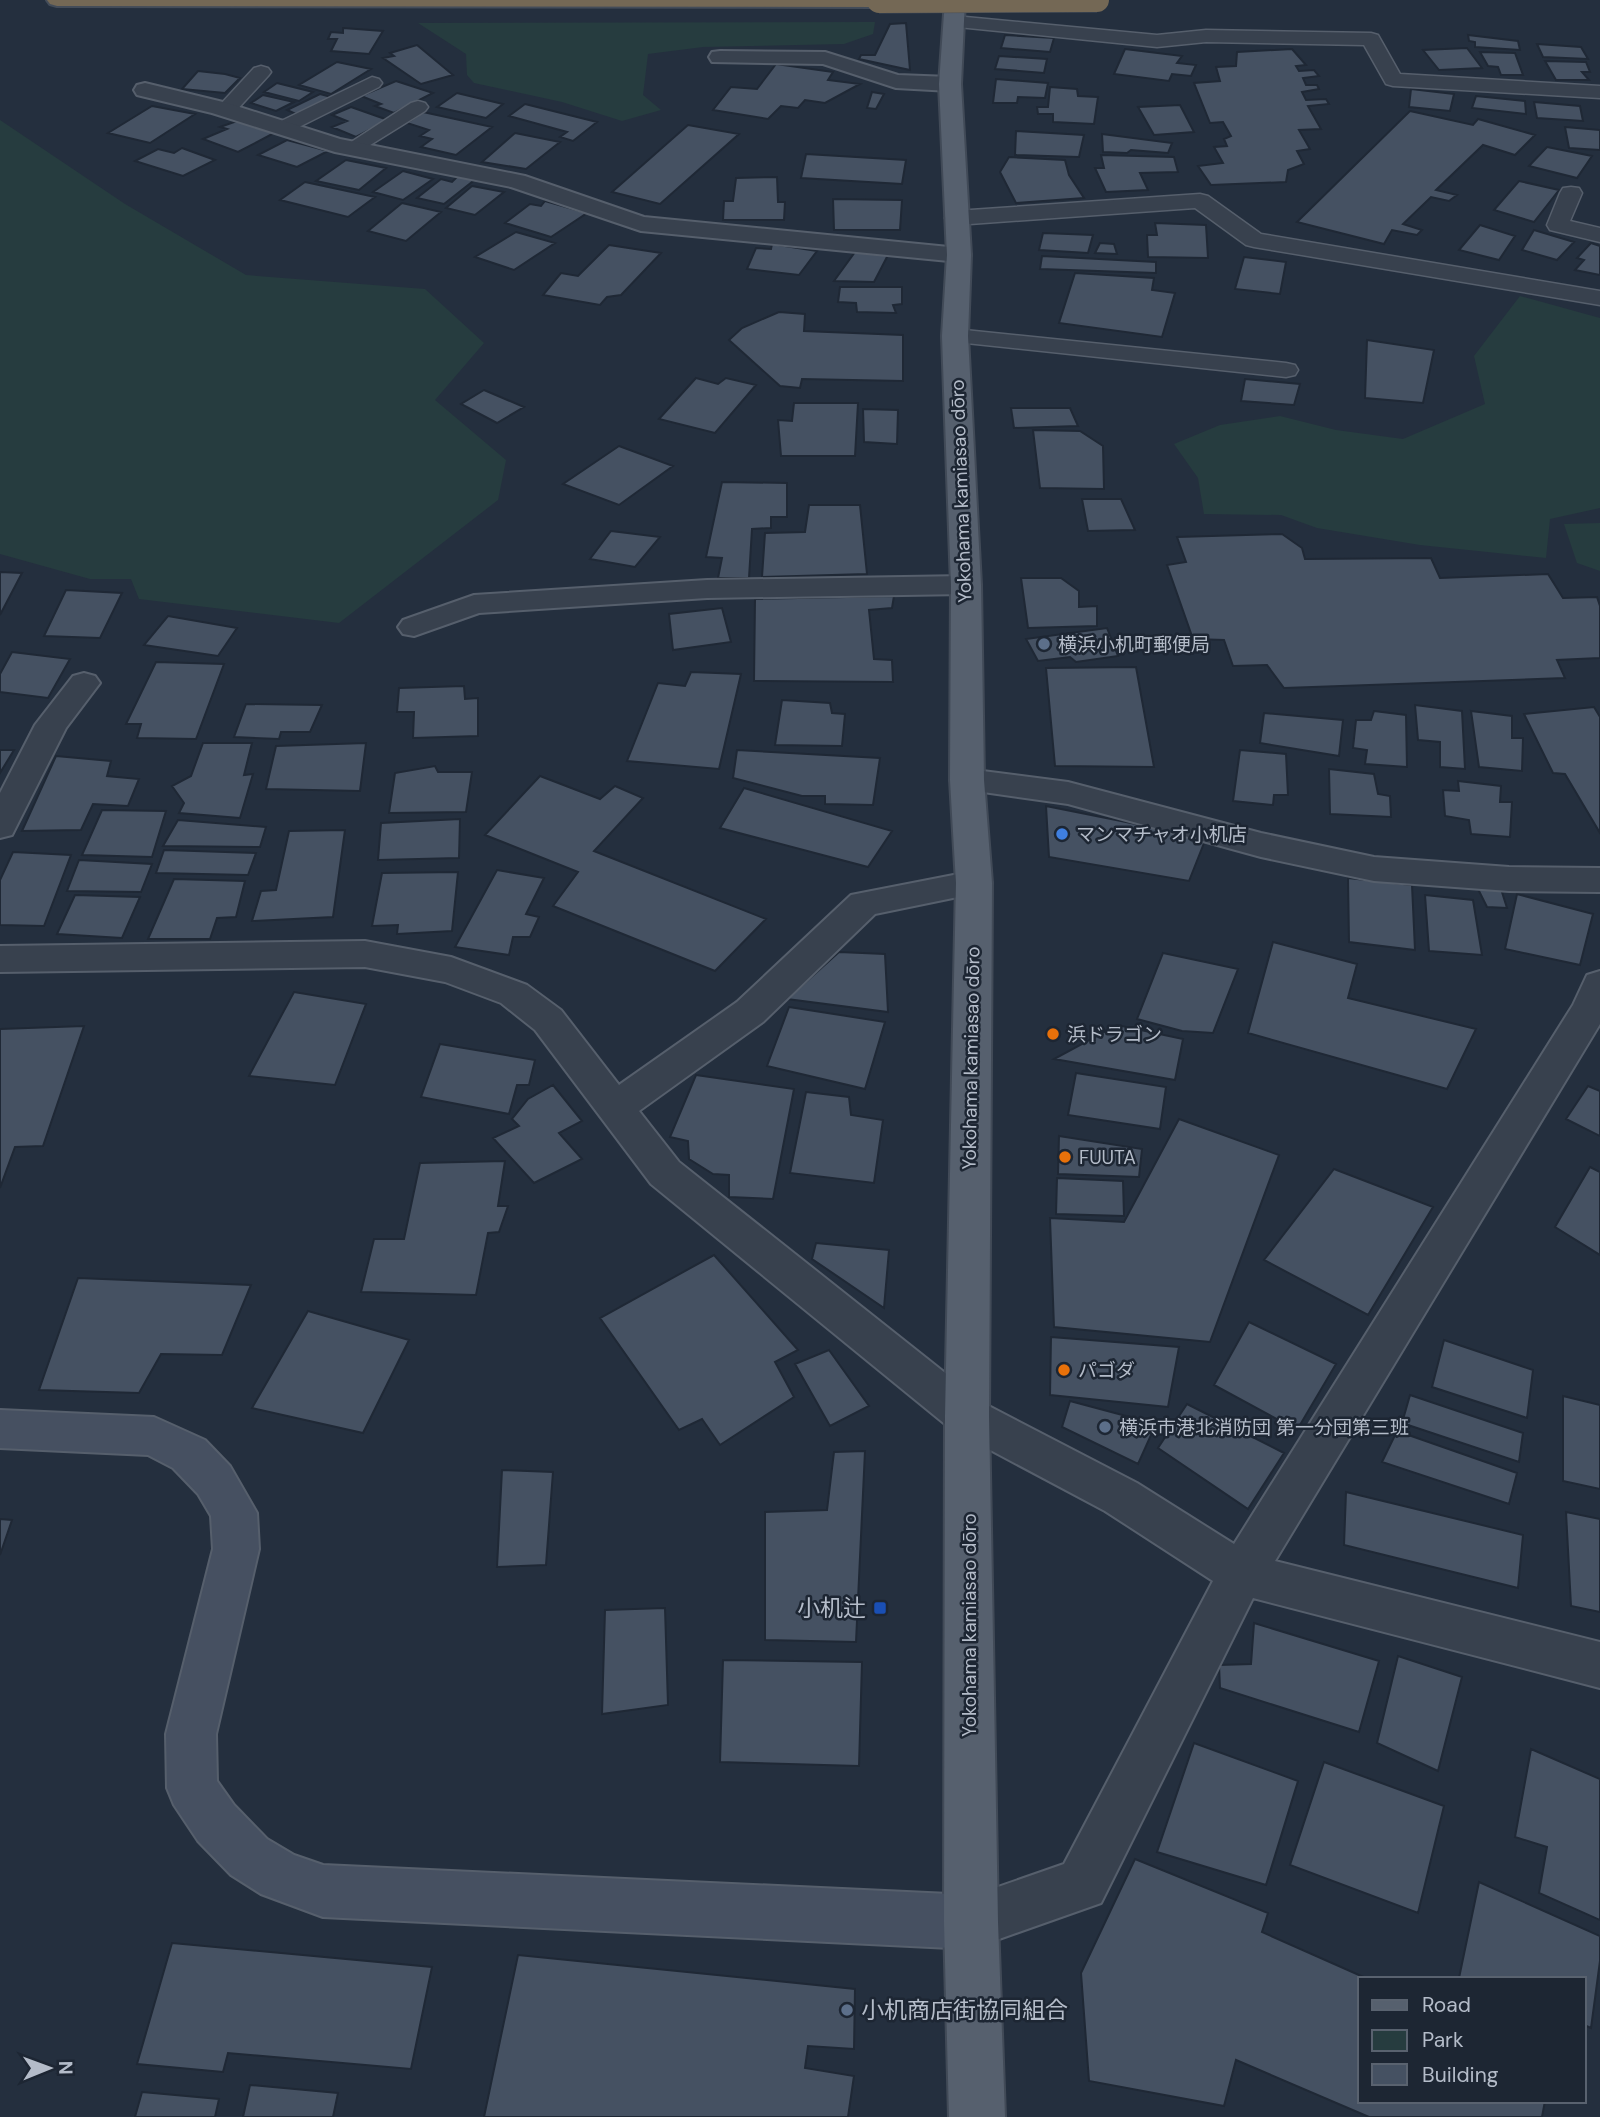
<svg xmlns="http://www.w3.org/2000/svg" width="1600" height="2117" font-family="'DM Sans','Noto Sans JP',sans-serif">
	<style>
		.green { fill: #263c3f }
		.building { fill: #455162; stroke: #1f2835; stroke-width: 2 }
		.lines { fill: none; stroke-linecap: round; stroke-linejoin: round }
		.lane-casing { stroke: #565f6c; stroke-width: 3 }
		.street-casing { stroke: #565f6c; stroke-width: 4 }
		.secondary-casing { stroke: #565f6c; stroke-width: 4 }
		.primary-casing { stroke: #414a57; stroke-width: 4 }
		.highway-casing { stroke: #434c59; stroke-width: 4 }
		.lane { fill: #38414e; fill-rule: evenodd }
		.street { fill: #38414e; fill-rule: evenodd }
		.secondary { fill: #465061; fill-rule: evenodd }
		.primary { fill: #56606e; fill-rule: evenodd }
		.highway { fill: #746855; fill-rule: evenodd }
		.highway-bridge-casing { stroke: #434c59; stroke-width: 25; stroke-linecap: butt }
		.highway-bridge { stroke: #746855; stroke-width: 24 }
		.service-dot { fill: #5c6f8a; stroke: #1d2633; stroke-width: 2.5 }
		.shop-dot { fill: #3f7fe0; stroke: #1d2633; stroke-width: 2.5 }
		.food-dot { fill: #e8710a; stroke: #1d2633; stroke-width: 2.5 }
		.transit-dot { fill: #1a4fb4; stroke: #1d2633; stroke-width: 2.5 }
		.labels { text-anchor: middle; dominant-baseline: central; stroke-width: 5; stroke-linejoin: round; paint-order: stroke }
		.street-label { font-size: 19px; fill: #b4bcc9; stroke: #1d2633 }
		.poi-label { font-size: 19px; fill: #b4bcc9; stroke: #1d2633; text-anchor: start }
		.near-poi-label { font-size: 23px; fill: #b4bcc9; stroke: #1d2633; text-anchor: end }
	</style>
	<rect width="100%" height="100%" fill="#242f3e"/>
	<path class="green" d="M875,22L873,34L844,44L703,47L648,54L643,95L661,110L622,121L562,102L474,83L467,75L466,54L418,23Z
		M0,120L125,204L246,275L425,289L484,343L435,400L506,460L498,500L339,623L139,599L131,579H90L0,554Z
		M1520,296L1600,318V508L1550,519L1546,558L1420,545L1317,528L1281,515L1204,514L1198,478L1174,444L1220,425L1280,416L1336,430L1403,439L1485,404L1474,356Z
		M1600,523V571L1577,563L1564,524Z"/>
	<path class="building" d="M906,23L910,70L859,59L861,55H875L890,24Z
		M343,28L383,31L369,54L331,51L337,39H328L331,32L343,33Z
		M1005,35L1054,38L1050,52L1001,48Z
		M1468,35L1518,41L1520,50L1475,47V42L1469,41Z
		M1537,44L1581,47L1588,59L1543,57Z
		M417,45L453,75L421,84L383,58L394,56L390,53Z
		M1467,48L1482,68L1439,70L1423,50Z
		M1125,49L1182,56L1177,63L1196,65L1191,76L1172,74L1169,81L1114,74Z
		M1292,49L1306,65L1296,66L1299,71L1314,70L1319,76L1303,78L1306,85H1317L1319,89L1302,92L1306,100L1326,99L1329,104L1308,106L1321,129L1299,130L1310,149L1297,151L1304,164L1288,170L1286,182L1211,185L1198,166L1223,163L1214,147L1227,146L1224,139L1231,136L1223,122L1210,123L1194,83L1220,81L1216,67L1236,66L1237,52Z
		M1480,52L1515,53L1523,75H1501L1498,67L1488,66Z
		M999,56L1047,59L1044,73L995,69Z
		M1545,61L1586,62L1590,72H1582L1589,80H1556Z
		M337,62L371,69L331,94L299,85Z
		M776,64L833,72L828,80L860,84L825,103L805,100L798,108L781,106L768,119L713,110L731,87L757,89Z
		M198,71L225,74L240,78L225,93L182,89Z
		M996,79L1048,83L1045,98L1018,97L1017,103H993Z
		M396,81L433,93L394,113L375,106L381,104L361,96Z
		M277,83L313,92L299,101L264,92Z
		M1050,87L1077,89L1078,96L1098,97L1094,124L1053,122V114H1038L1037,107H1048Z
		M1411,89L1454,94L1450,111L1409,107Z
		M872,92L884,94L876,109L867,108Z
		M457,93L503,104L486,118L437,107Z
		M320,94L335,98L298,115L287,110Z
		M263,95L294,102L276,111L251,103Z
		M1476,96L1525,101L1526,114L1472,108Z
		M1534,102L1580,106L1583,121L1537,118Z
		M525,104L597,122L573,141L560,137L567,132L509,116Z
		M1180,105L1194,132L1154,135L1138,107Z
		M152,106L195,114L150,143L108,133Z
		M351,107L388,120L356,137L332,127L347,121L332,115Z
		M1410,111L1473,125L1478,119L1535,135L1515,155L1483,145L1436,190L1457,195L1449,201L1431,197L1403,224L1422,230L1417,235L1392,230L1384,244L1297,222Z
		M423,112L492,127L456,155L421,147L432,139L420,136L429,130L407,123Z
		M237,121L276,132L238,152L203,139L227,129L220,127Z
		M688,125L739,134L660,204L612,192Z
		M1565,127L1600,130V150L1569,148Z
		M1016,131L1084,135L1079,157L1015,155Z
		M515,133L560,142L526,169L482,162Z
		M1102,134L1172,143L1168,153L1131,150L1127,153L1103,152Z
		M287,140L328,151L297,167L258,155Z
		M1547,147L1592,156L1577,178L1529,166Z
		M182,148L215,160L183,176L135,161L158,149L174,153Z
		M806,154L906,160L902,184L801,178Z
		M1101,155L1174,157L1178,172L1140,173L1148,190L1106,192L1095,168H1104Z
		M1009,157L1065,160L1069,175L1084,198L1016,203L1000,172Z
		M346,160L386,168L359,190L316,181Z
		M403,171L433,179L403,200L373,192Z
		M459,175L477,178L444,204L417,198L441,179L452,182Z
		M777,177L778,202H785L784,220H723L724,201H733L736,178Z
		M1519,181L1559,190L1534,222L1494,210Z
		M305,182L375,197L348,217L280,200Z
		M472,186L504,192L475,215L446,208Z
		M833,199L902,200L900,230H834Z
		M545,201L587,213L551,237L505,223L530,204L541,206Z
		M402,203L441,212L406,241L368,231Z
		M1155,223L1206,225L1208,258L1148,257L1147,235H1157Z
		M1480,225L1515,236L1499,260L1459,250Z
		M1534,230L1574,242L1557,260L1522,250Z
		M516,232L555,243L514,270L475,257Z
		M1043,233L1093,235L1088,253L1039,250Z
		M1100,243L1114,244L1117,254L1095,253Z
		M1591,243L1600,246V275L1575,270L1584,260L1577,258Z
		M772,244L817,251L799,275L747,269L756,248L771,249Z
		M609,245L661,253L621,295L607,297L600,305L543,295L561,273L578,276Z
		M855,252L888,255L874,282L834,281Z
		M1042,256L1156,262V273L1040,269Z
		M1244,257L1286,262L1280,294L1235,289Z
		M1075,273L1154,278L1152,290L1175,293L1162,337L1059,323Z
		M840,287H902V304L893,305L896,313L857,312L856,303L838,302Z
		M779,312L805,314L804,331L903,335V381L802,379L800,388L780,386L729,340L742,328Z
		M1367,340L1434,350L1423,403L1365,398Z
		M696,378L718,384L726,378L756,385L715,433L659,419Z
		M1245,379L1300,384L1294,405L1241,401Z
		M484,390L524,407L497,423L461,404Z
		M794,403H858L855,456H781L778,420L792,421Z
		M1011,408H1070L1078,426L1014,428Z
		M863,409L898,410L897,444L864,442Z
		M1033,430L1080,431L1103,446L1104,489L1040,488Z
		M619,446L673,466L619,505L563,484Z
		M722,482L787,483V517H771V528L752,529L749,578H718L722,558L706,557Z
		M1082,499H1121L1135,530L1088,531Z
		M809,505H860L867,574L762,577L765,533L805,532Z
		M611,531L660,537L635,567L590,559Z
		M1282,534L1302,548L1305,559L1431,558L1440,578L1548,574L1563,598L1597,597L1600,606V658L1557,660L1565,678L1284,688L1267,665L1233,666L1224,640L1193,639L1167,565L1186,562L1177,537Z
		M0,572L22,573L0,615Z
		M1021,578H1061L1079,591V607L1097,606V626L1028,628Z
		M66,590L122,593L100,638L44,636Z
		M894,596L892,608L869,610L874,659L892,660L893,682L754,681L755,599Z
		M722,608L731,642L673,650L669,614Z
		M168,616L237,628L218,656L144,645Z
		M1107,628L1118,656L1076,662L1070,657L1038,661L1026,639Z
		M12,652L70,659L48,698L0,692V674Z
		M156,662L224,664L196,739L137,738L141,724H126Z
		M1136,667L1154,767L1055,766L1046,668Z
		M691,672L741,674L719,769L627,761L658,683L685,686Z
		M464,686L465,699L478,698V736L413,738L414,712H397L399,688Z
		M782,700L830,703L832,713L845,714L842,746L775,745Z
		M246,704L322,705L310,732H281L279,739L234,737Z
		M1415,705L1462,711L1465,769L1440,767V742L1418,740Z
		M1594,707L1600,717V833L1565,774L1553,773L1524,714Z
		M1374,711L1406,715L1407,767L1365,764L1367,750L1353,748L1356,720H1371Z
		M1471,711L1512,716V738H1523L1522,771L1479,767Z
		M1264,713L1343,720L1339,756L1260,743Z
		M203,743H252L244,775L253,774L240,818L179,813L184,803L172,786L191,776Z
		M366,743L360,791L266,789L276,746Z
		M0,750H14L0,773Z
		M737,750L880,758L873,805L825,804V796H802L733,778Z
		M1240,750L1286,754L1288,795H1274L1273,805L1233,801Z
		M56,756L111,761L107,776L139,779L128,806L93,804L81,830L22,831Z
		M435,766L438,772H472L466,812L389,813L395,773Z
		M1329,769L1374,774L1378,794L1390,796L1391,817L1330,814Z
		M540,776L600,799L615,786L643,798L594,851L766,919L715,971L553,906L578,872L485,835Z
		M1458,781L1501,786L1500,802H1512L1510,837L1471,834L1469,820L1445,816L1443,790L1459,791Z
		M744,788L892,831L868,867L720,828Z
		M1046,806L1206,838L1189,881L1049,857Z
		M102,810L166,811L152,857L82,855Z
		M460,819L459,858L378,860L381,823Z
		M178,820L266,827L260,847L163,846Z
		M345,830L333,917L252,921L261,891L276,890L289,831Z
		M164,850L256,853L248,875L156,873Z
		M13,852L71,855L44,926L0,925V880Z
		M79,860L152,864L141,892L67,891Z
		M497,870L544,878L526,914L539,917L530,937H513L509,955L455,947Z
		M458,872L452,931L397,934L398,925L372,926L382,873Z
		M1348,878L1412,885L1415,950L1349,942Z
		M174,879L245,881L236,917L217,918L210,939H148Z
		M1478,889H1501L1507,908L1487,907Z
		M1517,894L1593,914L1580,965L1505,949Z
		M75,895L140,897L122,938L57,934Z
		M1425,895L1473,900L1482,955L1429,951Z
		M1273,942L1357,964L1348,998L1476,1029L1447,1089L1248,1033Z
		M839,952L885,954L888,1012L787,999Z
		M1163,953L1238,969L1213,1033L1182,1031L1137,1019Z
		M294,992L366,1004L335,1085L249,1076Z
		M789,1007L885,1022L865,1089L767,1066Z
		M1117,1025L1183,1039L1175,1080L1054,1059Z
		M84,1026L43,1146L15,1147L0,1188V1029Z
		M440,1044L535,1060L529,1085H517L509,1114L421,1097Z
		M1076,1073L1166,1087L1160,1129L1068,1115Z
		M696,1075L794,1089L773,1199L729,1197V1175L713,1174L689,1159L688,1141L670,1137Z
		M553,1085L582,1121L559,1133L582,1159L534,1183L493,1138L519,1126L512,1119L528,1099Z
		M1588,1086L1600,1091V1136L1566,1119Z
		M806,1092L849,1097L851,1115L883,1120L874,1183L790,1173Z
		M1179,1119L1279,1155L1210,1342L1054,1327L1050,1218L1124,1222Z
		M1059,1136L1142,1149L1139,1177L1058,1174Z
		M505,1161L498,1206H508L499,1232L488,1233L476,1295L361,1292L374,1239H404L420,1163Z
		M1590,1167L1600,1172V1255L1555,1227Z
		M1334,1169L1433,1207L1368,1315L1264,1260Z
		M1057,1178L1123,1181L1124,1216L1056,1214Z
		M816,1243L889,1250L884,1308L812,1259Z
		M714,1255L798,1350L775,1362L794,1397L720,1445L702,1419L679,1430L600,1318Z
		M78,1278L251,1285L222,1355L161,1354L139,1393L39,1390Z
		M308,1311L409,1340L363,1433L252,1408Z
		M1249,1322L1336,1364L1297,1430L1214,1385Z
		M1051,1337L1179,1347L1168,1407L1050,1395Z
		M1444,1340L1533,1370L1527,1418L1432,1387Z
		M829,1350L869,1406L830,1426L795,1364Z
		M1410,1395L1523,1433L1519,1462L1402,1423Z
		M1563,1396L1600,1405V1489L1563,1481Z
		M1070,1401L1156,1424L1138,1464L1062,1427Z
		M1187,1404L1284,1453L1248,1509L1158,1448Z
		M1397,1431L1517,1473L1509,1504L1382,1462Z
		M865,1451L856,1642L765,1640V1512L827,1510L834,1452Z
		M502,1470L553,1472L546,1565L497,1567Z
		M1346,1492L1523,1535L1518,1588L1344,1545Z
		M1566,1512L1600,1519V1612L1571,1606Z
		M0,1519L12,1520L0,1555Z
		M665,1608L668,1705L602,1714L605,1610Z
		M1254,1623L1379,1661L1359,1732L1220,1688L1219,1665L1251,1664Z
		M1398,1656L1462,1677L1438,1771L1377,1743Z
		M723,1660L862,1662L859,1766L720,1762Z
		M1194,1743L1298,1781L1266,1885L1157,1852Z
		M1531,1749L1600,1779V1920L1539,1893L1547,1847L1515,1837Z
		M1324,1762L1444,1806L1418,1913L1290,1865Z
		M1135,1859L1268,1913L1262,1932L1368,1979H1360V2101H1545L1542,2117H1369L1236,2060L1224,2106L1089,2081L1081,1973Z
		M1479,1882L1600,1936V1961L1591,2028L1584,2025V1979L1459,1978Z
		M172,1943L432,1967L411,2069L228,2053L223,2072L137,2064Z
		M518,1955L855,1989L854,2049L808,2046L805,2068L854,2076L848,2117H484Z
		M250,2085L338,2093L333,2117H243Z
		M142,2092L219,2099L215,2117H135Z"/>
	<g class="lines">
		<defs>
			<path id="lane" d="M955,16L1157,35L1206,30L1371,33L1378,35L1400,74L1600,86V98L1393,86L1386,84L1364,45L1206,42L1157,47L948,26L946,22Z
				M261,66L268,68L271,72L268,76L233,114H219L216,110L219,106L254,68Z
				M372,77L379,79L382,83L379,87L289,132H275L272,128L275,124Z
				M418,101L425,103L428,107L425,111L359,152H345L342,148L411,103Z
				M1571,187L1579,188L1582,193L1570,221L1600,228V242L1550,230L1547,225L1560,193L1563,188Z
				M1200,194L1208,196L1261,234L1600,291V305L1254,247L1246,245L1195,208L956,225L948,223L945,218L948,213L956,211Z
				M955,329L1286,363L1295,365L1298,370L1295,375L1286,377L947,341L943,336L947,331Z"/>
			<path id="street" d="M720,51L825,52L898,75L950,77L958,79L961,84L958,89L950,91L896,88L823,64L712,62L709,57L712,52Z
				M145,83L227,103L340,139L525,176L644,217L959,248L968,250L971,255L968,260L959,262L641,231L511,187L335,152L212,113L137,95L134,90L137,85Z
				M966,576L977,579L981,585L977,591L966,594L707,598L479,613L414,636L403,634L398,627L403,620L474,595L707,580Z
				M84,673L95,676L100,683L66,728L12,835L0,838V793L35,725L73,676Z
				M967,769L1068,782L1261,833L1374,857L1509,867L1600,868V892L1509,891L1374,881L1261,857L1068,804L955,788L950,780L955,772Z
				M974,871L987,875L992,883L987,891L875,914L763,1022L639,1111L679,1162L983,1403L1137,1483L1234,1544L1573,1005L1587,975L1600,971V1024L1275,1561L1600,1642V1688L1253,1598L1101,1903L971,1949L952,1941L944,1922L952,1903L1064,1864L1213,1581L1105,1511L951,1429L651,1184L535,1030L501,1003L445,982L365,967L0,972V946L365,941L451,957L527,985L561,1010L619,1085L737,1002L851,895Z"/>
			<path id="secondary" d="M0,1410L154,1417L205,1440L230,1466L257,1513L259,1549L216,1734L217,1781L234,1805L267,1839L294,1855L323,1865L971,1895L990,1903L998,1922L990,1941L971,1949L323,1917L261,1894L231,1875L198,1841L174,1805L167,1788L166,1734L213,1549L211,1516L198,1494L173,1468L148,1455L0,1448Z"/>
			<path id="primary" d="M945,0H965L961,84L971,255L968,336L981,585L984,780L992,883L989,1416L998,1922L1005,2117H949L944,1922L945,1416L956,883L950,780L951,585L942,336L947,255L939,84Z"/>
			<path id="highway" d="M47,0H889V1L886,5L879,7L57,6L50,4Z"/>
		</defs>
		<use href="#lane" class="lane-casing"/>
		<use href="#street" class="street-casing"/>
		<use href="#secondary" class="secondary-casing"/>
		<use href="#primary" class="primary-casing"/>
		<use href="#highway" class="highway-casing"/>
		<use href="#lane" class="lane"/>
		<use href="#street" class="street"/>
		<use href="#secondary" class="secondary"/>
		<use href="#primary" class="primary"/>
		<use href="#highway" class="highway"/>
		<defs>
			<path id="highway-bridge" d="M879,1L1097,0"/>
		</defs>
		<use href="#highway-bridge" class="highway-bridge-casing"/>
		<use href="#highway-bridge" class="highway-bridge"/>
	</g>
	<g class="service-dot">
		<circle cx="1044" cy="644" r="7"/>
		<circle cx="1105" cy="1427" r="7"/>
		<circle cx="847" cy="2010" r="7"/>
	</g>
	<circle class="shop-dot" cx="1062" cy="834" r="7"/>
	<g class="food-dot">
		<circle cx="1053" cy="1034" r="7"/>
		<circle cx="1065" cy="1157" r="7"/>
		<circle cx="1064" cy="1370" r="7"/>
	</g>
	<rect class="transit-dot" x="873" y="1601" width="14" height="14" rx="3.5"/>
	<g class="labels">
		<g class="street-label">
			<text transform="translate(961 491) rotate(-92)">Yokohama kamiasao dōro</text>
			<text transform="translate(971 1058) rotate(-89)">Yokohama kamiasao dōro</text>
			<text transform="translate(969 1625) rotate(-90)">Yokohama kamiasao dōro</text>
		</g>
		<g class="poi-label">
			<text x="1058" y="644">横浜小机町郵便局</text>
			<text x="1076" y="834">マンマチャオ小机店</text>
			<text x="1067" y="1034">浜ドラゴン</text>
			<text x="1079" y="1157">FUUTA</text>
			<text x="1078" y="1370">パゴダ</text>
			<text x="1119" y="1427">横浜市港北消防団 第一分団第三班</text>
		</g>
		<g class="near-poi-label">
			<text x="866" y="1608">小机辻</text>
			<text x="861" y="2010" text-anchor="start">小机商店街協同組合</text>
		</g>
	</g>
	<rect x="1358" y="1977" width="228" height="126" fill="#1d2633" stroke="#59626f" stroke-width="2"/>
	<rect x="1372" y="2000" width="35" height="10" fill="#56606e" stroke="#59626f" stroke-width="2"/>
	<text x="1422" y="2012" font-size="21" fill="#b4bcc9">Road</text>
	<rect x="1372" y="2030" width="35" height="21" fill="#263c3f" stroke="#59626f" stroke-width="2"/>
	<text x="1422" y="2047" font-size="21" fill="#b4bcc9">Park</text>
	<rect x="1372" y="2064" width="35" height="21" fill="#455162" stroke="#59626f" stroke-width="2"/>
	<text x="1422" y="2082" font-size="21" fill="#b4bcc9">Building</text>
	<g transform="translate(49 2068) rotate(89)" stroke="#1d2633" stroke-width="5" paint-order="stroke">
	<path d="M0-5L12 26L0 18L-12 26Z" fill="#b4bcc9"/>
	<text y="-10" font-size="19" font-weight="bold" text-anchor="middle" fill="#b4bcc9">N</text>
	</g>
</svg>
